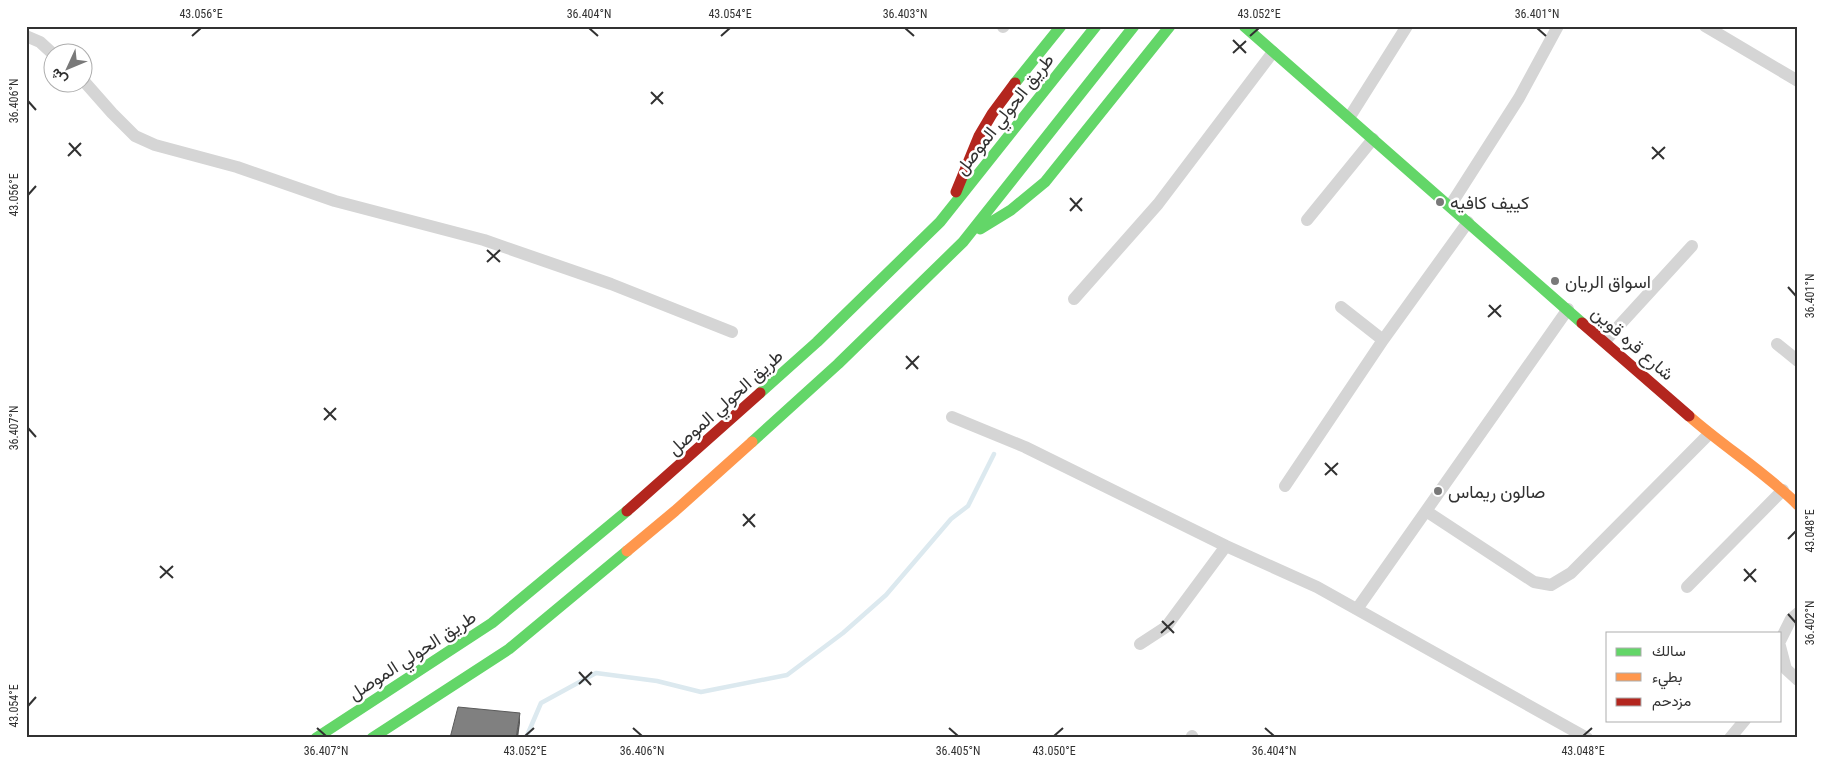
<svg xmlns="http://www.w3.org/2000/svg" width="1824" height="764" font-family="'Roboto Condensed',Vazirmatn,sans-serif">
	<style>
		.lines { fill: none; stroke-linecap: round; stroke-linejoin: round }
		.stream { stroke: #dce9ef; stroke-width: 4.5 }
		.street { stroke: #d5d5d5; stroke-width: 12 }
		.fast { stroke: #63d668; stroke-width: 11 }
		.slow { stroke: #ff974d; stroke-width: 11 }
		.jam { stroke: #b3261e; stroke-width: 11 }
		.shaded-wall { fill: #5a5a5a }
		.building { fill: #808080; stroke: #5a5a5a }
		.ticks { fill: none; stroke: #313131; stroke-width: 2 }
		.poi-dot { fill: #797979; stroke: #fff; stroke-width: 2 }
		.labels { text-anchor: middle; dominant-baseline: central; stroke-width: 5; stroke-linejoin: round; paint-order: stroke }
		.street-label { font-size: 18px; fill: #313131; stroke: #fff }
		.poi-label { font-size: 18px; fill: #313131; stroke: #fff; text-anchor: start }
		.neatline { fill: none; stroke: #313131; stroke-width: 2 }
		.ticks-label { font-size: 12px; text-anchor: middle; fill: #313131 }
	</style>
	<rect width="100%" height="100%" fill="#fff"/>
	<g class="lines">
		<path class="stream" d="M526,738L541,703L596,673L657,681L701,692L787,675L843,633L886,595L951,519L968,506L994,454"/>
		<path class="street" d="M1705,26L1798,81
			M1003,27L1004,26
			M26,36L40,42L52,53
			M82,79L112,113L135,136L155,145L237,167L335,201L484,240L611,284L732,332
			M1349,118L1407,26
			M1450,206L1519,98L1558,26
			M1307,220L1373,139
			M1074,299L1158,204L1273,52
			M1341,307L1383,340
			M1605,341L1692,246
			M1777,344L1798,361
			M952,417L1025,447L1226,546L1317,587L1587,738
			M1285,486L1383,340L1468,222
			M1426,511L1534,582L1551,585L1571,573L1709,434
			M1687,587L1783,490
			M1357,609L1568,309
			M1780,641L1791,619L1798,613
			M1140,644L1166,627L1226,546
			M1780,646L1786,669L1798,680
			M1192,736L1193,738
			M1730,738L1745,720"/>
		<path class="fast" d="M1244,26L1582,323
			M1015,83L1061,26
			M980,229L1011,210L1045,182L1170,26
			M760,393L817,342L940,222L1096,26
			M752,442L838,364L963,242L1134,26
			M316,738L492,623L627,511
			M372,738L509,649L627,551"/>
		<path class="slow" d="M1689,416C1724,447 1765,472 1798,505
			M627,551L675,511L752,442"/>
		<path class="jam" d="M956,192L979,136L992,114L1015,83
			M1582,323L1689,416
			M627,511L760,393"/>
	</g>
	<path class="shaded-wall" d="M520,713V723L518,738H516Z"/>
	<path class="building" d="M458,707L520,713L516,738H450Z"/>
	<path class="ticks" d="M589,28L598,36M905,28L914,36M1537,28L1546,36M192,36L201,28M721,36L730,28M1250,36L1259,28M1233,40L1246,53M1233,53L1246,41M651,92L663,104M28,101L36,110M651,104L663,92M69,143L81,156M1652,147L1664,159M68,156L81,143M1652,159L1665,147M28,195L36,186M1070,198L1082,211M1070,211L1082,198M487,250L500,262M487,262L500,250M1788,287L1796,296M1489,305L1501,317M1488,317L1501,305M906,356L918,369M906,369L919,356M324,408L336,420M324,420L336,408M28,428L36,437M1325,463L1337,475M1325,475L1338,463M743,514L755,527M743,526L755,514M1788,539L1796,531M160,566L173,578M1744,569L1756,582M160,578L173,566M1744,581L1756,569M1788,614L1796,623M1162,621L1174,633M1161,633L1174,621M579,672L591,685M579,684L592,672M28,706L36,697M317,728L326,736M633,728L642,736M949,728L958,736M1265,728L1274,736M525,736L534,728M1054,736L1063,728M1583,736L1592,728"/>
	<g class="poi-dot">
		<circle cx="1440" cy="202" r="5"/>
		<circle cx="1555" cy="281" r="5"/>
		<circle cx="1438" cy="491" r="5"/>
	</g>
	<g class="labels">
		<g class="street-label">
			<text transform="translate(1004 114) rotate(-52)">طريق الحولي الموصل</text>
			<text transform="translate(1633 343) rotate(41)">شارع قره قوين</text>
			<text transform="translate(725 402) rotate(-42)">طريق الحولي الموصل</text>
			<text transform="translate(412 655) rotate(-33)">طريق الحولي الموصل</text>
		</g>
		<g class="poi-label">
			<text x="1450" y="202">كييف كافيه</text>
			<text x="1565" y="281">اسواق الريان</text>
			<text x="1448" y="491">صالون ريماس</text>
		</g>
	</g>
	<rect width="1824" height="764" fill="none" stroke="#ffffff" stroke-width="55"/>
	<rect x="1606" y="632" width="175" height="90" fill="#ffffff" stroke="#adadad"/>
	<rect x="1616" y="648" width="25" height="8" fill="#63d668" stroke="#adadad"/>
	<text x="1652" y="656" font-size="15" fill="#313131">سالك</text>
	<rect x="1616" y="673" width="25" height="8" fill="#ff974d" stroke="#adadad"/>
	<text x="1652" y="682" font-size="15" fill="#313131">بطيء</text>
	<rect x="1616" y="698" width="25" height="8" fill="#b3261e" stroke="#adadad"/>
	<text x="1652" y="706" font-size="15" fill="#313131">مزدحم</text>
	<g transform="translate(68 68) rotate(226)"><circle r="24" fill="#ffffff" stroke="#adadad"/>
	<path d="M0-4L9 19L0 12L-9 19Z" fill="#797979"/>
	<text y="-8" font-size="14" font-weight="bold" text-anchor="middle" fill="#313131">ش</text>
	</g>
	<rect x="28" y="28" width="1768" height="708" class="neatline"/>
	<g class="ticks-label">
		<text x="201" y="18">43.056°E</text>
		<text x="589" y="18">36.404°N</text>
		<text x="730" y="18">43.054°E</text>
		<text x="905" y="18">36.403°N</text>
		<text x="1259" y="18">43.052°E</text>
		<text x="1537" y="18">36.401°N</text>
		<text transform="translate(14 101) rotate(-90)" y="4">36.406°N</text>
		<text transform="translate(14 195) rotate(-90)" y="4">43.056°E</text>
		<text transform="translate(1810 296) rotate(-90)" y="4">36.401°N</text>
		<text transform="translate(14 428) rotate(-90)" y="4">36.407°N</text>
		<text transform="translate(1810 531) rotate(-90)" y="4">43.048°E</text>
		<text transform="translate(1810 623) rotate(-90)" y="4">36.402°N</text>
		<text transform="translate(14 706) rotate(-90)" y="4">43.054°E</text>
		<text x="326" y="755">36.407°N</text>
		<text x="525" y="755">43.052°E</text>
		<text x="642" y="755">36.406°N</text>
		<text x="958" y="755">36.405°N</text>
		<text x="1054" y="755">43.050°E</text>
		<text x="1274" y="755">36.404°N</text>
		<text x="1583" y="755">43.048°E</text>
	</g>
</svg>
